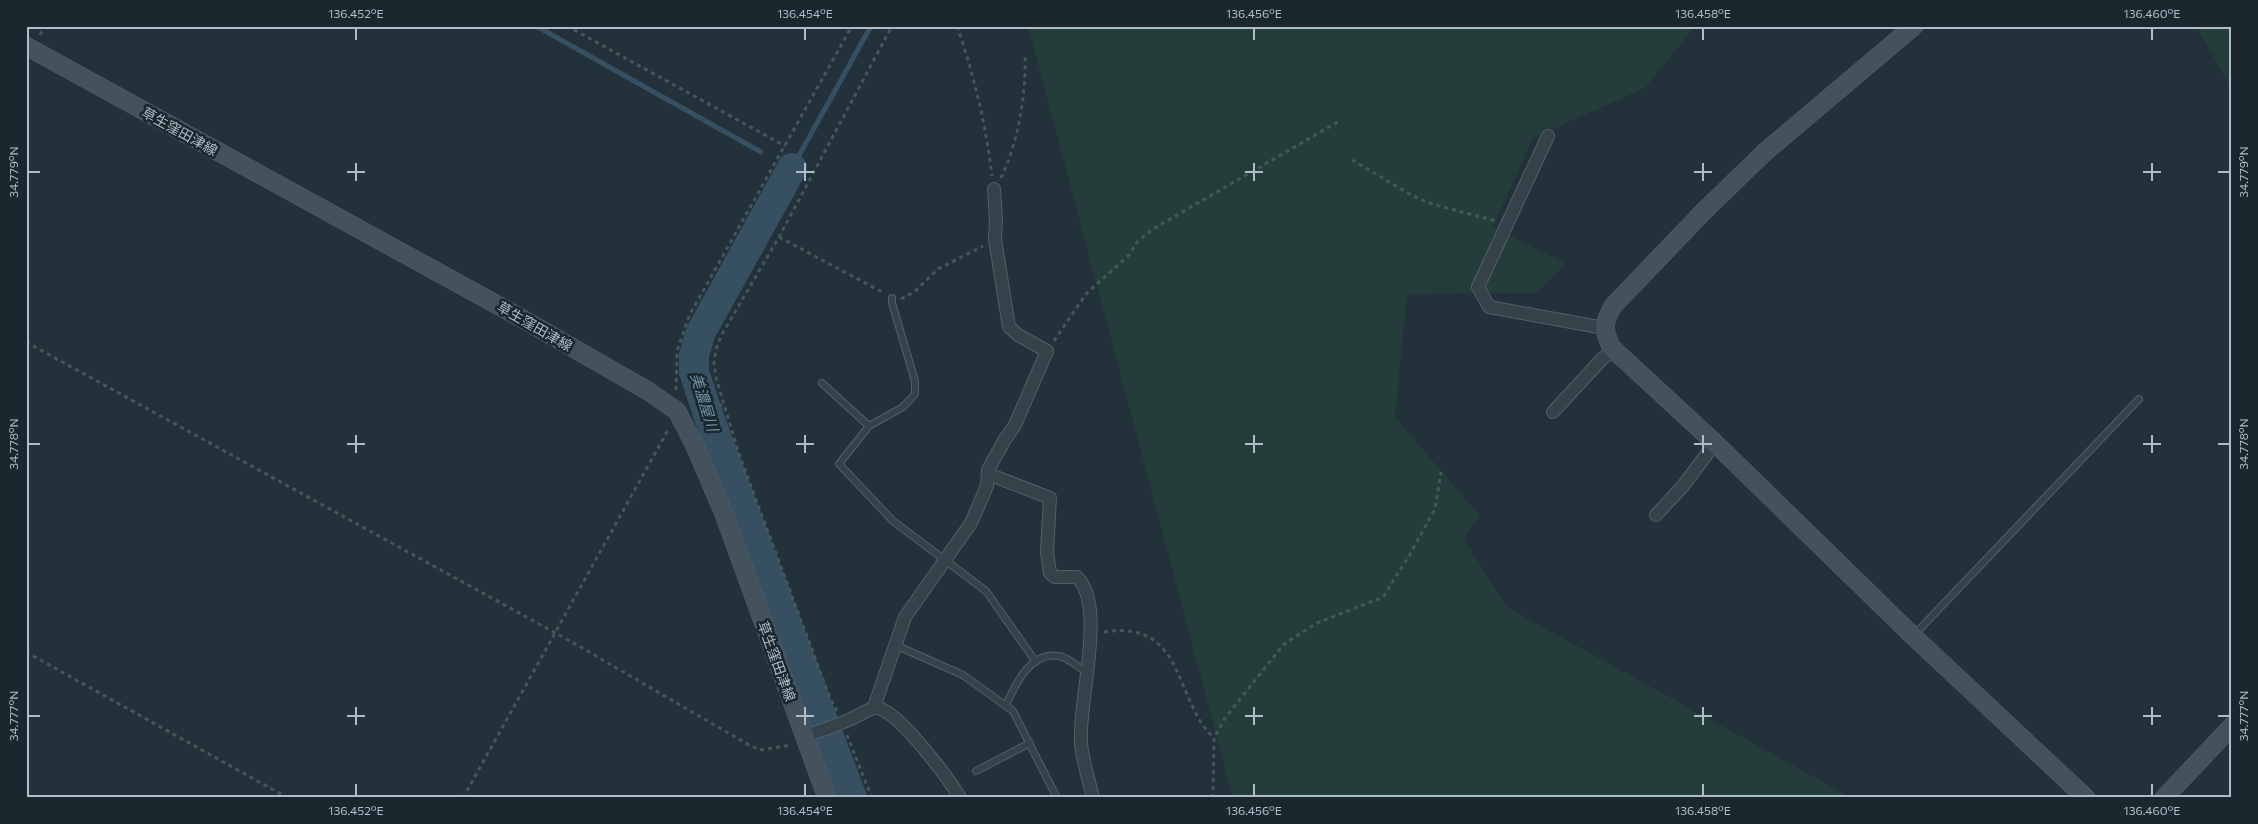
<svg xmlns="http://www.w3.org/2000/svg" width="2258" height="824" font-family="Commissioner,'Noto Sans JP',sans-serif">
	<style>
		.green { fill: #253d3a }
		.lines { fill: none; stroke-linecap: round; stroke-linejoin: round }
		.stream { stroke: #365061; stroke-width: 5 }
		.river { stroke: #365061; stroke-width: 30 }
		.lane-casing { stroke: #546068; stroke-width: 8 }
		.street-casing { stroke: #546068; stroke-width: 14 }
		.secondary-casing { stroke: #546068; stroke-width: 19 }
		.path { stroke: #445957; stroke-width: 3; stroke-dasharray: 4 4; stroke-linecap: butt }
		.lane { stroke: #36424a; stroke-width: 6 }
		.street { stroke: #36424a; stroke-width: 12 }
		.secondary { stroke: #44525d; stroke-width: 18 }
		.ticks { fill: none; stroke: #b1bdc6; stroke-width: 2 }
		.labels { text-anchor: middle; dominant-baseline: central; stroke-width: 5; stroke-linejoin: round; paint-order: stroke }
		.street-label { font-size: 14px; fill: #b1bdc6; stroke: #1b272f }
		.water-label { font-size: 15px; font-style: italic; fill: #7195aa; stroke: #1b272f }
		.neatline { fill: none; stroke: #b1bdc6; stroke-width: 2 }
		.ticks-label { font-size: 12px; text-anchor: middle; fill: #b1bdc6 }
	</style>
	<rect width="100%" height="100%" fill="#22313a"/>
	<path class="green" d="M1028,26H1695L1645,88L1533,138L1493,227L1566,263L1538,293L1407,294L1395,417L1480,516L1464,539L1507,607L1852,798H1233Z
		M2196,26H2232V90Z"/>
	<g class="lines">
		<path class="stream" d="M536,26L761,152
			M786,165L792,168L871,26"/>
		<path class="river" d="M792,168L701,332L694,355V372L709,417L852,798"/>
		<defs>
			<path id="lane" d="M892,298V303L915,381V394L903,407L869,426L839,464L893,521L986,591L1036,662
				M822,383L869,426
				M1914,635L2139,399
				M895,645L963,675L1013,711L1057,798
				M1006,705C1015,685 1030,651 1059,656C1069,658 1078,667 1086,672
				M976,771L1030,743"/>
			<path id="street" d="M1548,136L1478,287L1489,307L1604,328
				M1553,412L1603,358L1615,350
				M988,474L1050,498L1047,552L1050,573L1055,577H1077C1107,606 1078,701 1081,742C1082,760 1089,780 1093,798
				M1656,515L1683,486L1715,443
				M874,707L905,617L971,523L987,486L988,470L1004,441L1015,425L1047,351L1018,335L1009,327L995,239L996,220L994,189
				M805,736C823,730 842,724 859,715C864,713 871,707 877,708C897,709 949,779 960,798"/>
			<path id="secondary" d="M1914,26L1765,152L1704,211L1613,306C1603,324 1603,328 1611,347L1715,443L1913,636L2086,798
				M26,46L521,318L648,391L677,411L694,444L724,514L827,798
				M2164,798L2232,726"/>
		</defs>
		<use href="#lane" class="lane-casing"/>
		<use href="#street" class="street-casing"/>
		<use href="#secondary" class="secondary-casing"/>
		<path class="path" d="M567,26L785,146
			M957,26C974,75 986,125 992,176
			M40,35L45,26
			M1352,160L1413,196L1432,204L1496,221
			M1001,178C1019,140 1026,95 1025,54
			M779,237L884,293
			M901,299L914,292L938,269L983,246
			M1054,341L1086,294L1129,255L1138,241L1153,229L1341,120
			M26,342L570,641L749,745L760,750L791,745
			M676,390L677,351L689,316L852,26
			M696,414L724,404
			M1104,632C1186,619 1173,700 1214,738
			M26,652L288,798
			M837,711L830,698L740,457L716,378L714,363L716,349L721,336L779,237L892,26
			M847,735L872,798
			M463,798L668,430
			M1213,798L1214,738L1225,718L1284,644L1317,623L1383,597L1409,556L1435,509L1441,472"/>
		<use href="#lane" class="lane"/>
		<use href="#street" class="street"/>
		<use href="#secondary" class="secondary"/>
	</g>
	<path class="ticks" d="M356,28V40M805,28V40M1254,28V40M1703,28V40M2152,28V40M356,163V181M805,163V181M1254,163V181M1703,163V181M2152,163V181M28,172H40M347,172H365M796,172H814M1245,172H1263M1694,172H1712M2143,172H2161M2218,172H2230M356,435V453M805,435V453M1254,435V453M1703,435V453M2152,435V453M28,444H40M347,444H365M796,444H814M1245,444H1263M1694,444H1712M2143,444H2161M2218,444H2230M356,707V725M805,707V725M1254,707V725M1703,707V725M2152,707V725M28,716H40M347,716H365M796,716H814M1245,716H1263M1694,716H1712M2143,716H2161M2218,716H2230M356,784V796M805,784V796M1254,784V796M1703,784V796M2152,784V796"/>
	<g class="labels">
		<g class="street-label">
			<text transform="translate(180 131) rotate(29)">草生窪田津線</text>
			<text transform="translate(535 326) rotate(30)">草生窪田津線</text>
			<text transform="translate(777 661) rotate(70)">草生窪田津線</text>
		</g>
		<g class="water-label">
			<text transform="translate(705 402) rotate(73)">美濃屋川</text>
		</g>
	</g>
	<rect width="2258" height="824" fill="none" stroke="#1b272f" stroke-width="55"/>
	<rect x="28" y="28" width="2202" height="768" class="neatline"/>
	<g class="ticks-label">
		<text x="356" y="18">136.452°E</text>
		<text x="805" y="18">136.454°E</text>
		<text x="1254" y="18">136.456°E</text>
		<text x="1703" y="18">136.458°E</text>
		<text x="2152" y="18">136.460°E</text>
		<text transform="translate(14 172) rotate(-90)" y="4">34.779°N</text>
		<text transform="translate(2244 172) rotate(-90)" y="4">34.779°N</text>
		<text transform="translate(14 444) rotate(-90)" y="4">34.778°N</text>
		<text transform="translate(2244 444) rotate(-90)" y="4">34.778°N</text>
		<text transform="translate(14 716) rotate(-90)" y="4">34.777°N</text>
		<text transform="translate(2244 716) rotate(-90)" y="4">34.777°N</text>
		<text x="356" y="815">136.452°E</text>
		<text x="805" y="815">136.454°E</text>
		<text x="1254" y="815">136.456°E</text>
		<text x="1703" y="815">136.458°E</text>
		<text x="2152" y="815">136.460°E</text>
	</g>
</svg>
